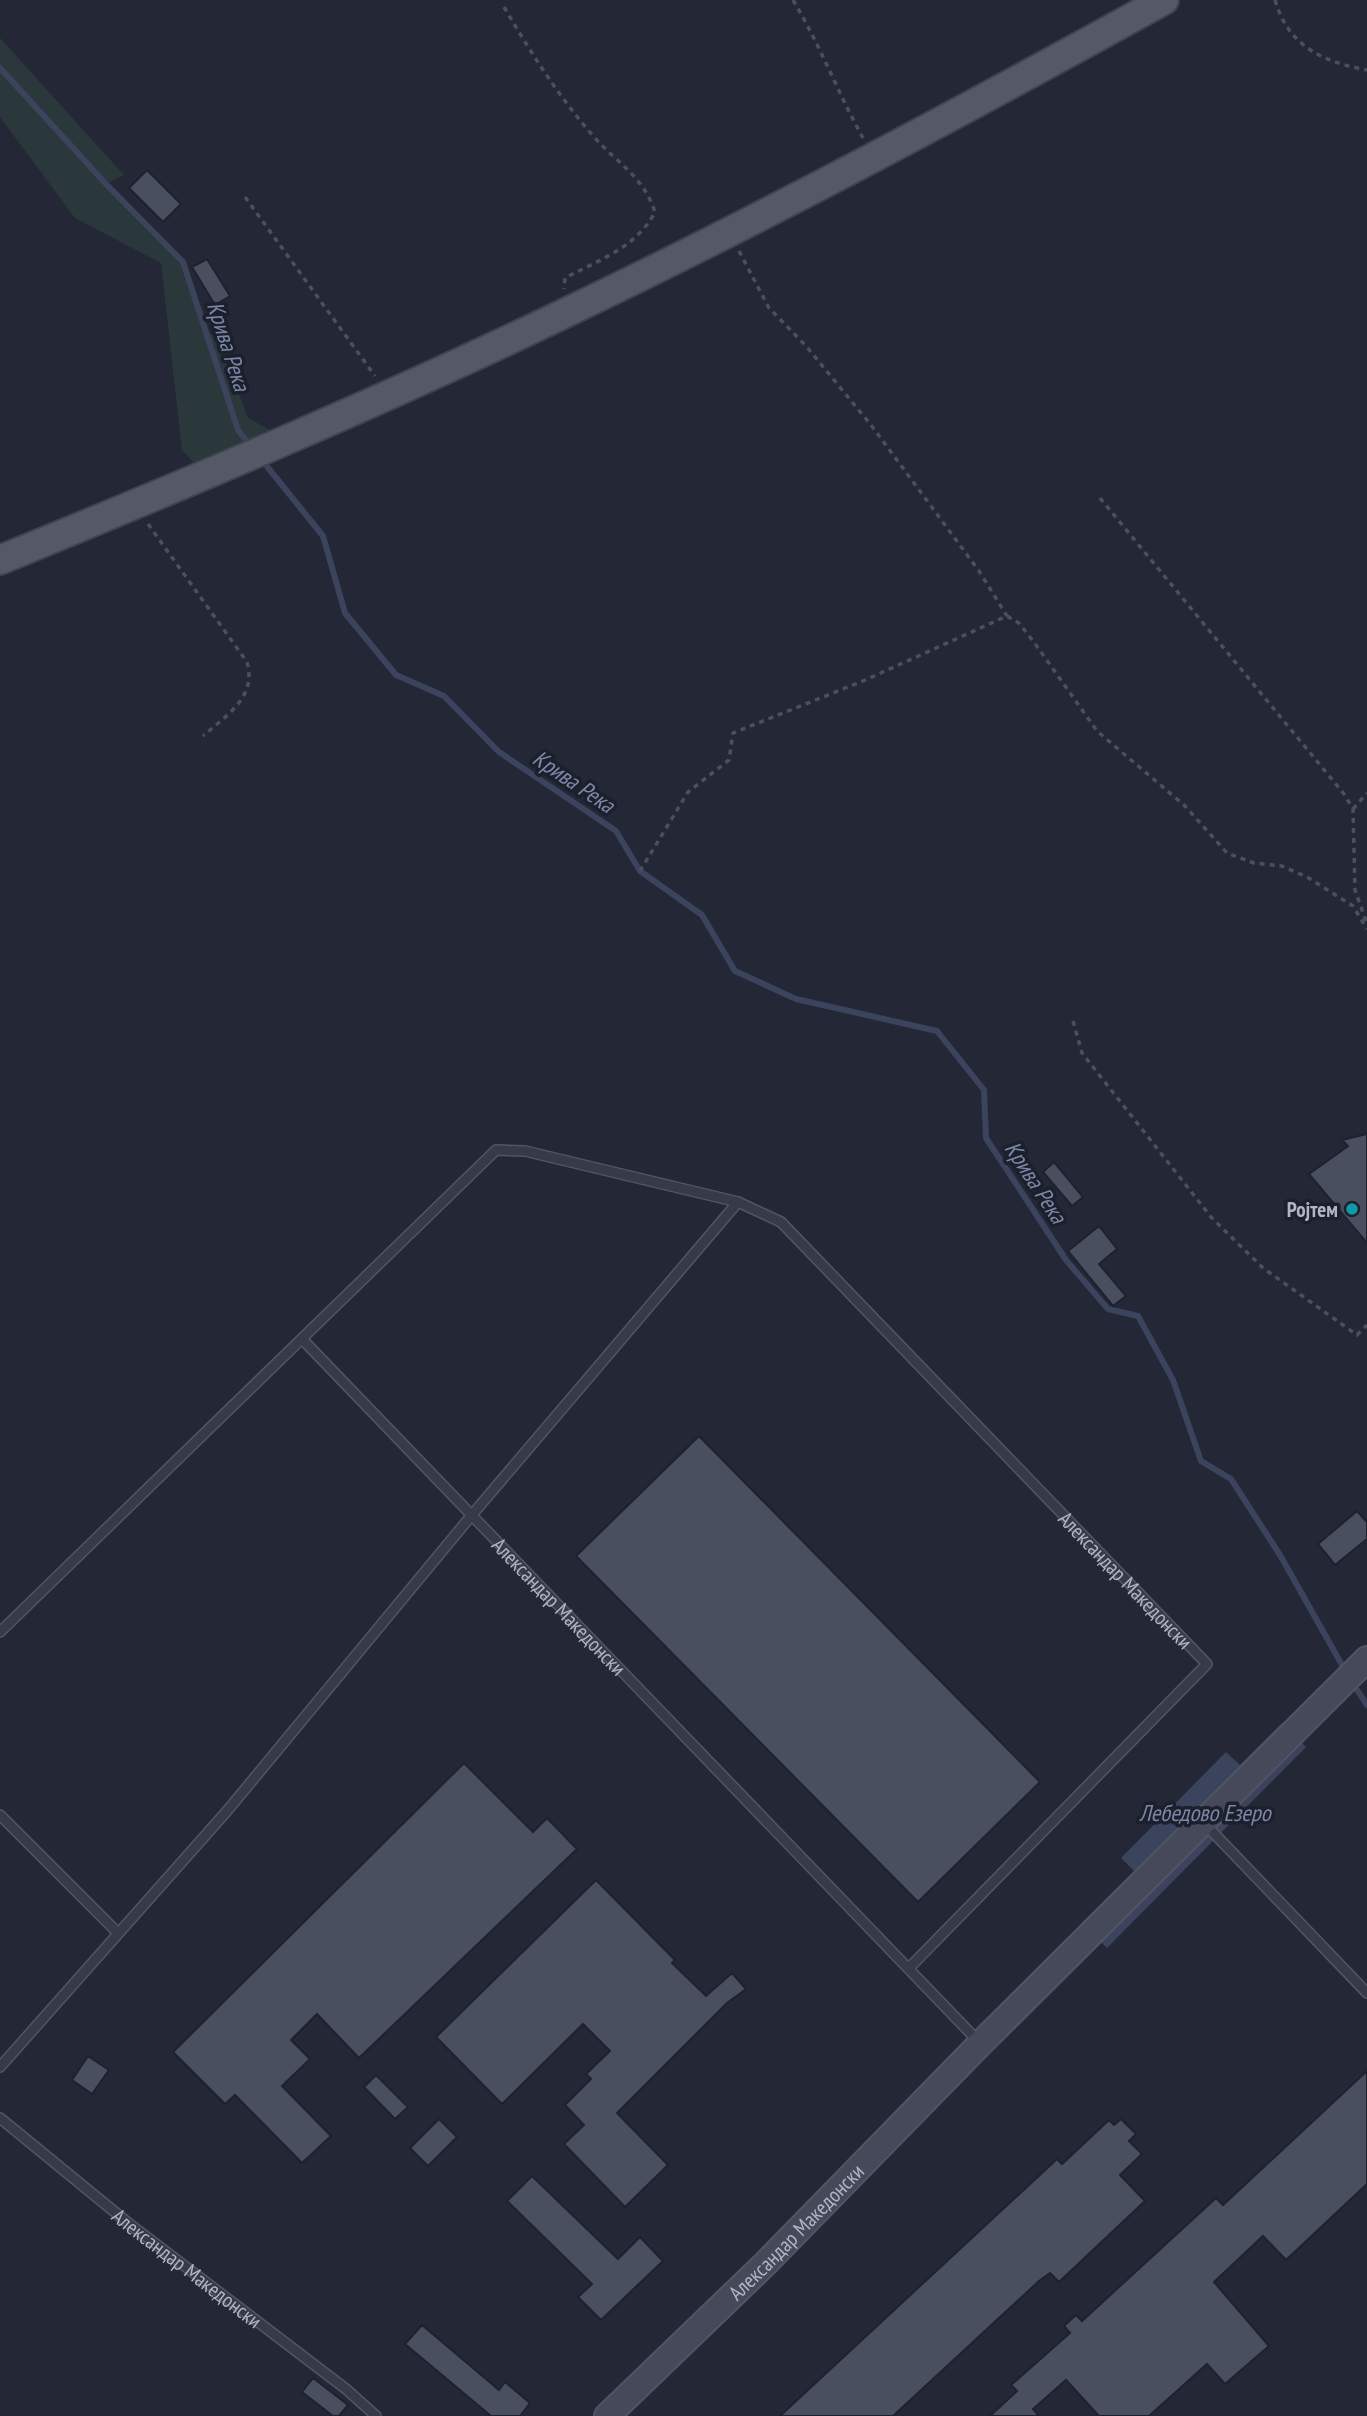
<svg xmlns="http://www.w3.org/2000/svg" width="1367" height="2416" font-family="'PT Sans Narrow',sans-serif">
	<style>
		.green { fill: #2a383b }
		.water { fill: #3b435d }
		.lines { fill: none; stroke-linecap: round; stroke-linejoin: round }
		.stream { stroke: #3b435d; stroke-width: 6 }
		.building { fill: #4a4f60; stroke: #1e222e; stroke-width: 2 }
		.lane-casing { stroke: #525562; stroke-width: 12 }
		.secondary-casing { stroke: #525562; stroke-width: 28 }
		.primary-casing { stroke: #404450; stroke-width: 32 }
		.path { stroke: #475359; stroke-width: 3.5; stroke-dasharray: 5 5; stroke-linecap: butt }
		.lane { stroke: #373a47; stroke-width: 9 }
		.secondary { stroke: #464959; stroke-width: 24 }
		.primary { stroke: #555967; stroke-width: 28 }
		.culture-dot { fill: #0f9aa8; stroke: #1c202c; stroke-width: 2.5 }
		.labels { text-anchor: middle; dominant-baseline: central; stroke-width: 7; stroke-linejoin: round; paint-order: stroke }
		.poi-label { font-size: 21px; font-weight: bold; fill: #b2b5c3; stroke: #1c202c; text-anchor: end }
		.street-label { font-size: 21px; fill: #b2b5c3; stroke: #1c202c }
		.water-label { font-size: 23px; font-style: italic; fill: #7d87a8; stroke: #1c202c }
	</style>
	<rect width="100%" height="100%" fill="#242836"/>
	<path class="green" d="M0,38L124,175L106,184L183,262L204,328L218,340L248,418L288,440L207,476L182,450L161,263L75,218L0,117Z"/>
	<path class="water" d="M1282,1723L1306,1747L1107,1948L1082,1923L1134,1871L1121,1858L1226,1752L1240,1765Z"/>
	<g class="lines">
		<path class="stream" d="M0,68L106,184L183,262L238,430L252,448
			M261,459L323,536L345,613L396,675L444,696L499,752L616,831L640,871L702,915L735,971L796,999L937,1031L984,1090L986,1138L1066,1260L1108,1309L1138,1316L1173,1380L1201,1461L1231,1479L1280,1555L1346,1672
			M1352,1682L1367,1705"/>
	</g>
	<path class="building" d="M147,170L181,204L163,222L129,188Z
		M207,259L230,296L215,305L192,267Z
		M1367,1134V1243L1309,1174L1348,1146L1342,1140Z
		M1054,1162L1083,1197L1072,1206L1043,1172Z
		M1099,1226L1117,1249L1099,1264L1126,1296L1113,1306L1068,1251Z
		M699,1436L1040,1782L918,1902L576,1556Z
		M1357,1511L1367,1522V1539L1335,1565L1318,1544Z
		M464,1763L533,1832L547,1818L577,1849L359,2058L317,2014L291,2040L310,2059L282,2086L331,2136L302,2163L235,2095L225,2104L173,2052Z
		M596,1880L675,1960L672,1963L706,1996L732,1973L746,1989L727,2003L617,2113L668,2165L625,2207L564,2144L584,2125L565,2105L591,2079L586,2074L610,2051L583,2024L502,2104L436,2037Z
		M88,2056L109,2070L92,2094L72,2080Z
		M1367,2071V2184L1286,2260L1263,2236L1214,2282L1269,2346L1225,2384L1207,2364L1149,2416H1099L1066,2380L1033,2409L1039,2416H990L1017,2391L1011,2385L1070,2333L1064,2326L1076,2315L1082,2321L1216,2198L1223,2205Z
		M376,2075L408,2107L395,2119L364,2087Z
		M439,2119L457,2137L428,2166L410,2148Z
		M1121,2119L1136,2134L1129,2141L1142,2154L1120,2175L1145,2201L1059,2282L1050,2273L1039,2281L893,2416H780L1057,2159L1062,2164L1109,2120L1114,2125Z
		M532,2176L618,2259L640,2237L663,2261L601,2320L578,2297L592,2284L507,2201Z
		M422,2325L499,2390L505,2382L530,2403L520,2416H491L405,2344Z
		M313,2378L348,2405L339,2416H333L302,2392Z"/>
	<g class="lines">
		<defs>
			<g id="lane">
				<path id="s1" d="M302,1339L979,2042"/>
				<path id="s2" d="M0,1632L496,1150L525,1151L738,1202L781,1222L1207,1664L910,1967"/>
				<path d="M0,1815L117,1932"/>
				<path d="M1205,1824L1367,1993"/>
				<path d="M0,2067L227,1811L471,1516L738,1202"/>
				<path id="s3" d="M0,2118L127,2222L346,2389L376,2416"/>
			</g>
			<g id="secondary">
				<path id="s4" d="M607,2416L766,2263L980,2044L1367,1659"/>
			</g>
			<path id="primary" d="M0,560C188,483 376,404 559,316C764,218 965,110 1164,0"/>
		</defs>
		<use href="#lane" class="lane-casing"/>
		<use href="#secondary" class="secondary-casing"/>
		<use href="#primary" class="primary-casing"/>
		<path class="path" d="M793,0C820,45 838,93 863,138
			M1275,0C1288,46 1323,62 1367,70
			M504,7C531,53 559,97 594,137C618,164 643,176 655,212C637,247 599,260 565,278L564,289
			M245,197L375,376
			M739,251L769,308L806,346L871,425L979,571L1007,616
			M1100,498L1344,794L1353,809L1355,890L1367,924
			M148,524L247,662C257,697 227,715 203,736
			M1353,809L1367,793
			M640,871L688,792L729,760L733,733L863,681L1007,616L1019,623L1036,645L1097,731L1185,806L1227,853L1254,863L1282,866L1307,877L1353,906L1367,929
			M1073,1021L1082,1053L1211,1217L1263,1268L1357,1335L1367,1325"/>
		<use href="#lane" class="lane"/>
		<use href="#secondary" class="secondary"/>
		<use href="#primary" class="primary"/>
	</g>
	<circle class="culture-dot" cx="1352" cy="1209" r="7"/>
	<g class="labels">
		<g class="poi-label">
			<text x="1338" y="1209">Ројтем</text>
		</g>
		<g class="street-label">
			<text stroke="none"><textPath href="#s2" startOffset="1484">Александар Македонски</textPath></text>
			<text stroke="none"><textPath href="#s1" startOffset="371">Александар Македонски</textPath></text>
			<text stroke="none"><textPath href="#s4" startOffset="264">Александар Македонски</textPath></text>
			<text stroke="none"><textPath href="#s3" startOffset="240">Александар Македонски</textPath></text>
		</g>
		<g class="water-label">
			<text transform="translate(229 346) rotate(72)">Крива Река</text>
			<text transform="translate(574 781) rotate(34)">Крива Река</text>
			<text transform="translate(1036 1182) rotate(57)">Крива Река</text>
			<text x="1205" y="1812">Лебедово Езеро</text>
		</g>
	</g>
</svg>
